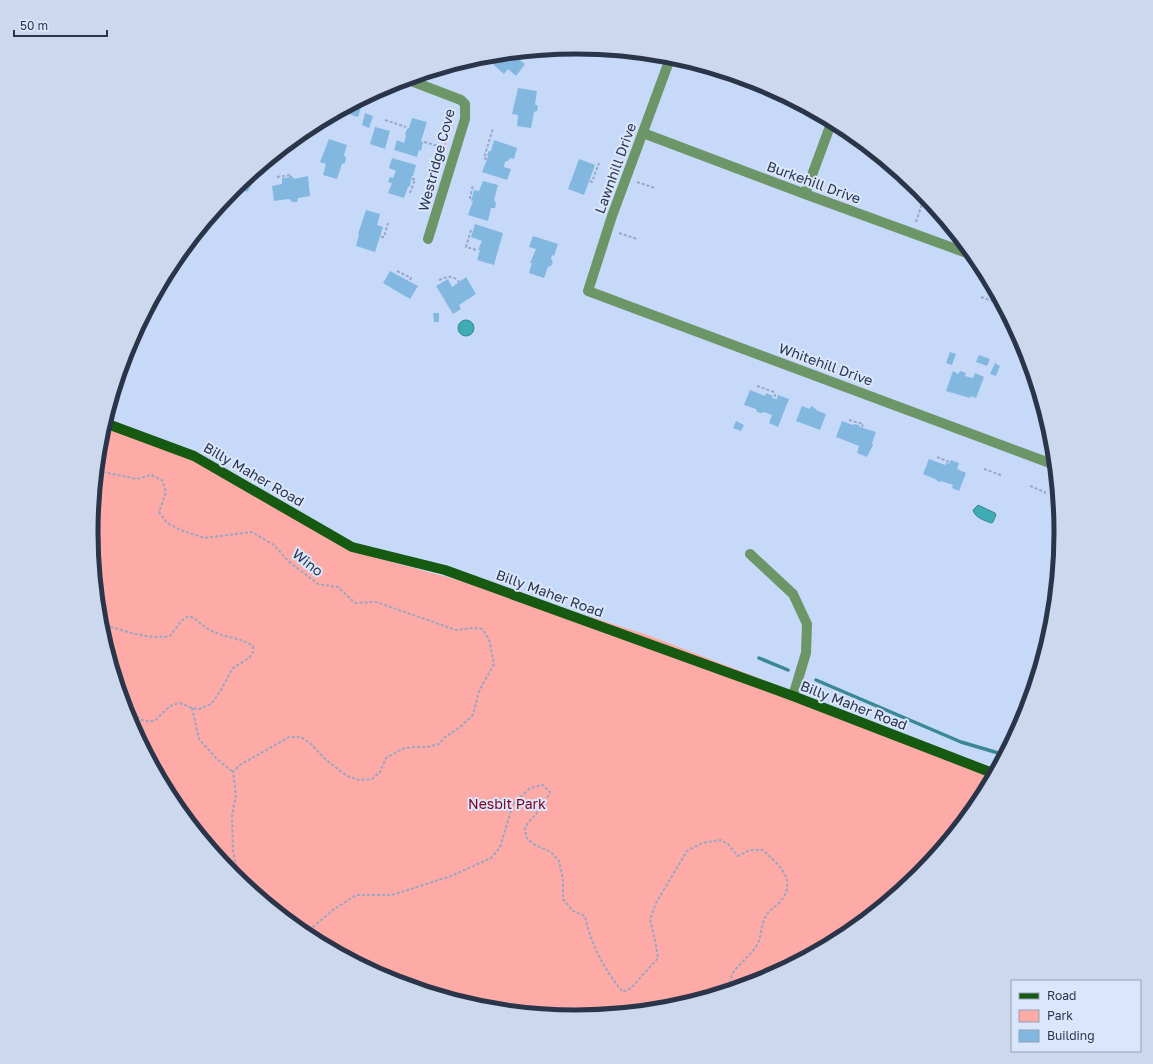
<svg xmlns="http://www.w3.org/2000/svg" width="1153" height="1064" font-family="'Golos Text',sans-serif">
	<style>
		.green { fill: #feaaa6 }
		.water { fill: #3facb3; stroke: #398894 }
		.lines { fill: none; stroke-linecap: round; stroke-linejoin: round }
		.stream { stroke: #398894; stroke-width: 3.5 }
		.building { fill: #82b8e0 }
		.path { stroke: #98a7c4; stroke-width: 2; stroke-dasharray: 3 2; stroke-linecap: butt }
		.minor { stroke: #6d9668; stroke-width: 10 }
		.major { stroke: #165910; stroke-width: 10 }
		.labels { text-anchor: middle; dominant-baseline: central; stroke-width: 4; stroke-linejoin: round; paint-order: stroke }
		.street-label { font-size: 14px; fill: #2a354a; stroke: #dae6fc }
		.park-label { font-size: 14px; fill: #7f0018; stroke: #dae6fc }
		.rim { fill: none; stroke: #2a354a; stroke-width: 5 }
	</style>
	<rect width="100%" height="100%" fill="#c7d9f9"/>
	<path class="green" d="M449,115H452V124L431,194H429L449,126Z
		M105,424L209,464L373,557L565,609L648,635L996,771L980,802L919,875L846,935L762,980L671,1008L576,1017L482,1008L391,980L307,935L233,875L173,801L128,717L101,626L92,532L101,437Z"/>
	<path class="water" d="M458 328a8 8 0 1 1 16 0a8 8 0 1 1-16 0Z
		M978,505L995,513L996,515L993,522L991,523C984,520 975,518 973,510Z"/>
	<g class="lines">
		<path class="stream" d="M759,658L788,670
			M816,680L961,742L1005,755"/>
	</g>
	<path class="building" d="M547,50L548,57L541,58L540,51Z
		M511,53L525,64L516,76L508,69L504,74L484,56Z
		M518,88L537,91L535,104L538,106L537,111L534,112L531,128L517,126L518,115L512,114Z
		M364,98L358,117L346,113L344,116L339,114L338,112Z
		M365,113L373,116L369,128L362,125Z
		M412,118L427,122L421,141L423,142L421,151L419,150L417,157L394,150L397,140L404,143L406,136L405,134L407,129L409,128Z
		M375,127L390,131L385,149L370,144Z
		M329,139L347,145L344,155L346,158L345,163L342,164L337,179L323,175L326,164L320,162Z
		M494,140L517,148L514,159L510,158L508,161L505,162L504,167L511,169L507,180L482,172L488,157L487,155L489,151H491Z
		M392,158L416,165L413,176H412L410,186L408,187L404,198L388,193L392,183L388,182L390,177L393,178L396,171L389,168Z
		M579,159L595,165L584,195L568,189Z
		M257,170L260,173L247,192L238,185Z
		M308,176L310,196L298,198L297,202H292L289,199L274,201L272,186L282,184V178L293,177L294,179Z
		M483,181L498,185L494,200L496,203L495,208H491L488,221L468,215L473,201H471L474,190L479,191Z
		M366,210L380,214L377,225L383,227L375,252L356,246L359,234H358Z
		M475,224L503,233L494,265L477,260L480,250H478L482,241L471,237Z
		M533,236L558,244L554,256L552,255L551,259L553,262L551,266L548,267L544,278L529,273L532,263H530L536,249L529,247Z
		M390,271L418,286L410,299L383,283Z
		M466,277L476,294L459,305L461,309L453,314L436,286L448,279L452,287Z
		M433,313H439V322H434Z
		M950,352L956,354L952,365L946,363Z
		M979,355L990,359L987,366L976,362Z
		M995,363L1000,366L996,376L990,374Z
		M953,371L958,374L960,371L966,373L965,376L973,378L975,373L984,377L976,398L971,396L970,398L946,391Z
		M750,390L765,396L766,393L773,396L772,398L777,399L778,395L789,399L778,427L769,423L772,415L764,412L761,413L757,412L756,409L744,405Z
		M802,406L810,409L811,406L816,409V410L826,414L820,430L796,421Z
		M736,421L744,425L741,431L733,428Z
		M842,421L853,425L855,424L859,425L860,427L876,432L872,443L873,445L867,457L857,453L859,446L836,437Z
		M929,459L945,465L946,463L949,464L951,460L959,463L957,469L966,473L959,491L952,488L953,485L941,481L939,482L935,479L923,474Z"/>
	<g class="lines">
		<path class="path" d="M385,120L406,127
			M424,142L442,147
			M487,159L484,158L493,128
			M277,177L291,175V177
			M590,181L592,182L599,163
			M637,182L655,188
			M410,193L415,179H412
			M471,198H470L473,185
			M916,222L923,201
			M471,230L466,247L477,250
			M619,233L637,239
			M381,237H384L388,223
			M397,271L411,278L410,280
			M439,280C447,277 452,274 459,282
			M981,297L995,302
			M757,386L774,392L775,395V397
			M849,420L863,424L862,427
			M937,457L949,462
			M984,469L1001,475L1000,477
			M98,471L137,479L151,475L162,480L166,492L159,512L167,523L183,531L205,538L252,532L274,545L288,561L318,584L338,587L355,603L376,602L456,630L472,628L482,629L489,639L494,664L479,691L473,715L459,728L445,737L439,744L427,747H412L402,749L386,758L380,772L372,779L359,780L347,776L325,759L311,744L301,737H289L240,765L233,772L236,795L232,816L233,850L238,878
			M1030,486L1045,492L1044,495
			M101,624C123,630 146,640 170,636L182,620L189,616C198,619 202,627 212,631C226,638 239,637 253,646V652L249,658L233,668L218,695L211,704L199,709L192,708L180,703C176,704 171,705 168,708C156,718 157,725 139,719L131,706L122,697
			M192,708L199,739L217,759L233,772
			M304,932L313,927L333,910L356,895H392L451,876L491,858L500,847L513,804L530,788L543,785L550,792L545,803L525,827L526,837L533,844L551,852L559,861L563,880V899L573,911L585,916C590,943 605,971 623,992L631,988L658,958L656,945L650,919L657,901L687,851L702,843L720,840L728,844L738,856L750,850H763C779,865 799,881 779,903C774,908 769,910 766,916C761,924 762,936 757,945C751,955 742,961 735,970C731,975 729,984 727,991"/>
		<path class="minor" d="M671,56L612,216L588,291L1055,465
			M406,79L461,100L465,104V119L428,239
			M643,133L805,194L975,256
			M805,194L832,121
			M750,554L793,594L807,624L806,653L793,696"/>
		<path class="major" d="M105,423L194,456L352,547L445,570L793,696L995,774"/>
	</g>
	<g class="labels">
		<g class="street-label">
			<text transform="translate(436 160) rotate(-75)">Westridge Cove</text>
			<text transform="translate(615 168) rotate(-70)">Lawnhill Drive</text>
			<text transform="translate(814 182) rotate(20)">Burkehill Drive</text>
			<text transform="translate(826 364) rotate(20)">Whitehill Drive</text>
			<text transform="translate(254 474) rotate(30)">Billy Maher Road</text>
			<text transform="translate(308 562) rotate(38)">Wino</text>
			<text transform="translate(550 593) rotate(20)">Billy Maher Road</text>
			<text transform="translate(854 705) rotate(21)">Billy Maher Road</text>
		</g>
		<g class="park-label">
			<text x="507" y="803">Nesbit Park</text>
		</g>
	</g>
	<path d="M0 0H1153V1064H0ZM98 532a478 478 0 1 1 956 0a478 478 0 1 1-956 0Z" fill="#ccd8ee" fill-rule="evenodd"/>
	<path class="rim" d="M98 532a478 478 0 1 1 956 0a478 478 0 1 1-956 0Z"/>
	<rect x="1011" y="980" width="130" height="72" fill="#dae6fc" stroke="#949fb5"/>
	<rect x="1019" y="993" width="20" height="6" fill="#165910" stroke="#949fb5"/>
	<text x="1047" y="1000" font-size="12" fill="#2a354a">Road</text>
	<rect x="1019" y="1010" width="20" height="12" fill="#feaaa6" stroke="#949fb5"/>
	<text x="1047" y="1020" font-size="12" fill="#2a354a">Park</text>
	<rect x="1019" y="1030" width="20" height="12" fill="#82b8e0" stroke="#949fb5"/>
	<text x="1047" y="1040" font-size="12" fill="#2a354a">Building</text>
	<path d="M14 30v6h93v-6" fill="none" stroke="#2a354a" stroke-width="2"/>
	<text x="20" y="30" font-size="12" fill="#2a354a" stroke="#dae6fc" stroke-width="3" paint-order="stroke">50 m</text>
</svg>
